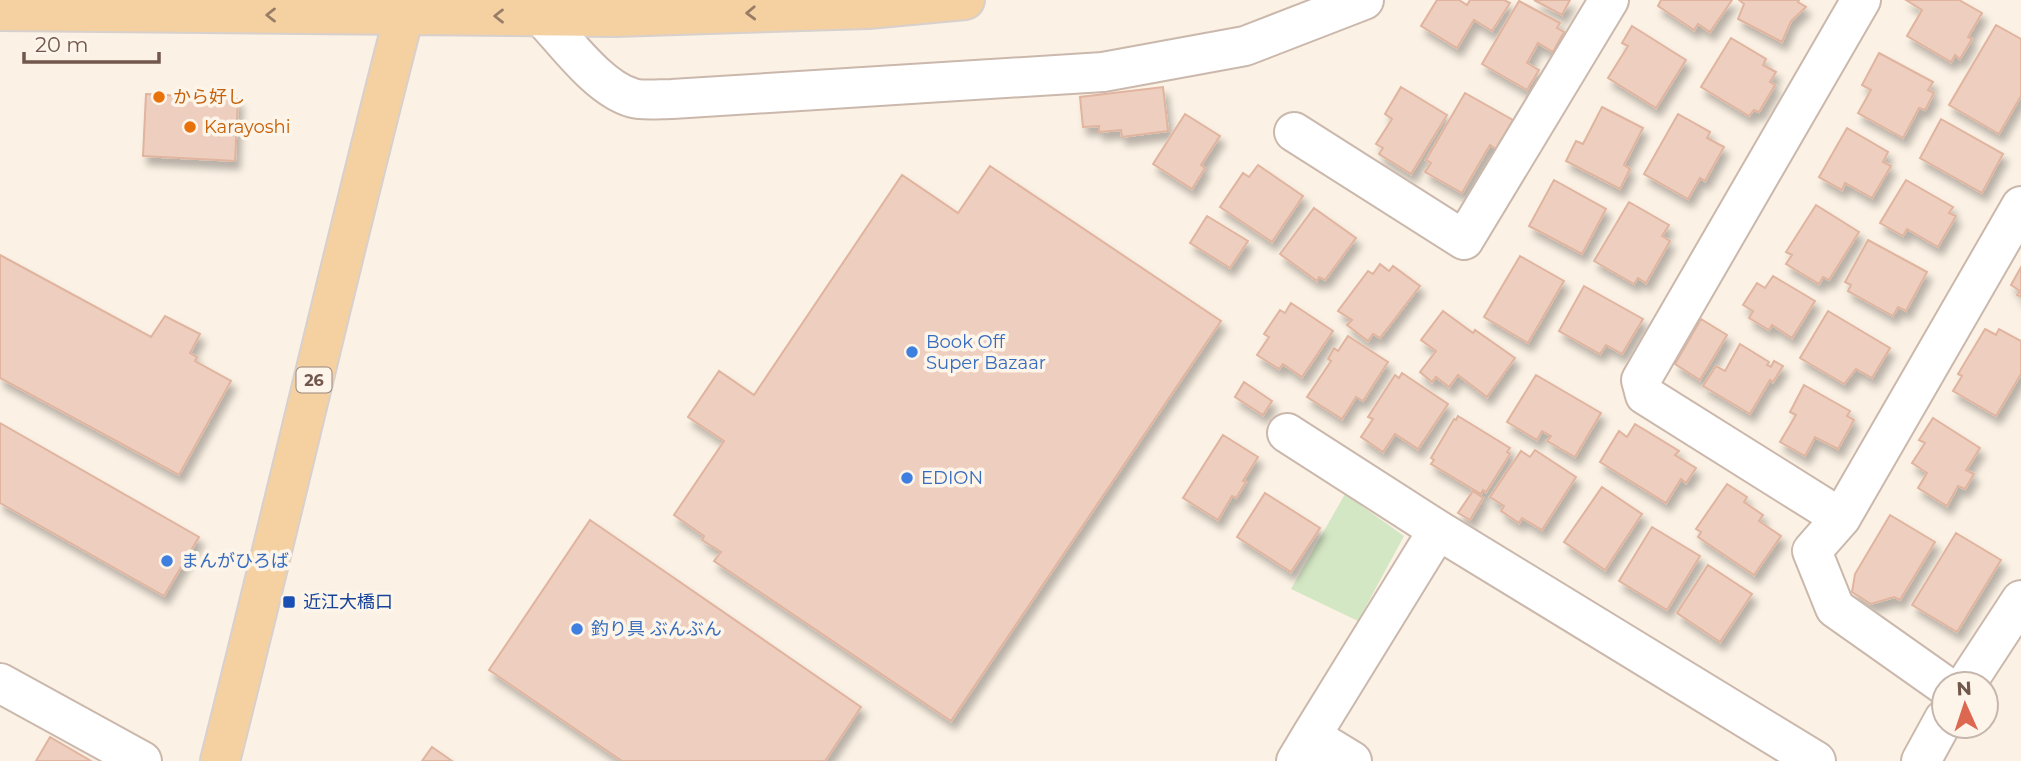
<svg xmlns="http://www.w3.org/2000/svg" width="2021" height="761" font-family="Montserrat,'Noto Sans JP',sans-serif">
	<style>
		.green { fill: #d4e7c4 }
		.building { fill: #eecebe; stroke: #e0b49f; stroke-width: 2; filter: url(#shadow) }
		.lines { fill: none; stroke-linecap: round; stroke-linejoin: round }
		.minor-casing { stroke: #cbb8ac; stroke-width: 42 }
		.major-casing { stroke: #d7d0cd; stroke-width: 42 }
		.minor { stroke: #fff; stroke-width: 38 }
		.major { stroke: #f5d1a1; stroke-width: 38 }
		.oneway { stroke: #997c66 }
		.food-dot { fill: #e8710a; stroke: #fef5ea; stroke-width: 2.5 }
		.shop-dot { fill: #3f7fe0; stroke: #fef5ea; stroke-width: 2.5 }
		.transit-dot { fill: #1a4fb4; stroke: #fef5ea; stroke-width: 2.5 }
		.labels { text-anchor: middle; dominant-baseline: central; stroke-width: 7; stroke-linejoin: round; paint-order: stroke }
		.shield { fill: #fef5ea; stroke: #9b867b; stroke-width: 2 }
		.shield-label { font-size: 16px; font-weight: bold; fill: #71574c }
		.food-label { font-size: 18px; fill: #c56008; stroke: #fef5ea; text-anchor: start }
		.shop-label { font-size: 18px; fill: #366cbe; stroke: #fef5ea; text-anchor: start }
		.transit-label { font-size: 18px; fill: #164399; stroke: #fef5ea; text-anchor: start }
	</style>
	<defs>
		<filter id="shadow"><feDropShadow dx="4.5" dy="8" stdDeviation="3.5" flood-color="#0004"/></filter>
	</defs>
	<rect width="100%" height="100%" fill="#fbf1e4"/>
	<path class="green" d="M1345,494L1404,536L1358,621L1291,589Z"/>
	<path class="building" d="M1437,0H1459L1467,5L1470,0H1504L1510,3L1492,31L1474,20L1457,48L1421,26Z
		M1534,0H1570L1562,15Z
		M1661,0H1732L1710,32L1698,24L1694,30L1658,6Z
		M1799,0L1798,2L1806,7L1791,21L1782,42L1738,19L1744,4L1739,0Z
		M1906,0H1959L1982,13L1968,37L1972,39L1960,59L1955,55L1951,62L1907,36L1922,10Z
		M1519,1L1560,23L1557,28L1564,32L1553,52L1538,43L1527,63L1539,70L1527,90L1482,64Z
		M1996,25L2021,39V96L1999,134L1949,105Z
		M1632,26L1686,60L1656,108L1608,78L1628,46L1622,43Z
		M1731,38L1766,59L1763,65L1776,72L1770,82L1775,85L1759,112L1754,110L1749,116L1701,87Z
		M1879,53L1933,82L1928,90L1934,93L1925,110L1919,108L1903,138L1858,113L1871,90L1862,85Z
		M1163,87L1168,131L1122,137L1121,130L1099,132V126L1083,127L1080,97Z
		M1401,87L1447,115L1411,174L1379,154L1383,148L1376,144L1392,119L1385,114Z
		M1465,93L1513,120L1496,149L1490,145L1462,193L1425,172L1431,163L1426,160Z
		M146,94L238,99L235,161L143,156Z
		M1602,107L1643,128L1624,165L1630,169L1620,189L1566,161L1576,141L1583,144Z
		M1185,114L1220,136L1201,165L1205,168L1192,189L1153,164Z
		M1678,114L1710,132L1707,138L1724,147L1705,181L1700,178L1688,199L1644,174Z
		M1941,119L2003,154L1982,193L1920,158Z
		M1847,128L1888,152L1883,162L1891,166L1872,198L1845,183L1842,190L1819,177Z
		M1258,165L1303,196L1272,242L1220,207L1243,173L1249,177Z
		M990,166L1221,321L951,721L714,561L721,552L702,540L704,536L674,515L724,441L688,417L719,371L754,395L902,175L958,213Z
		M1554,180L1606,209L1582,254L1529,226Z
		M1906,180L1953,207L1949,213L1956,216L1938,247L1907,229L1903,236L1880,223Z
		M1629,202L1669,225L1662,236L1670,241L1646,283L1638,278L1634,284L1594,261Z
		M1816,205L1859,232L1829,280L1823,277L1819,284L1786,264L1792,255L1786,252Z
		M1314,208L1356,238L1325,280L1319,277L1317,281L1280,254Z
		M1207,216L1248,241L1230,268L1190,243Z
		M1868,240L1927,272L1906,311L1898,307L1893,316L1848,291L1851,285L1845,282Z
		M0,255L151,337L165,316L200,334L190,353L197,357L195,361L231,381L179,475L0,378Z
		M1520,256L1564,281L1528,343L1484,317Z
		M1380,264L1389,271L1393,266L1420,286L1380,338L1373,334L1368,341L1347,325L1352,320L1338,311L1368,271L1373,274Z
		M2021,267V297L2017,295L2020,291L2011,285Z
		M1773,276L1815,301L1792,338L1772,325L1769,330L1749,318L1753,311L1743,305L1757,283L1765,288Z
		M1584,286L1643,319L1622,354L1606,345L1600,354L1559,331Z
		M1291,303L1333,331L1302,377L1283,364L1279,369L1257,355L1269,337L1264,334L1280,310L1285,313Z
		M1443,311L1473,333L1475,330L1515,358L1487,397L1458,375L1449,387L1436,377L1432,382L1420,372L1436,351L1421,340Z
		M1828,311L1890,348L1872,378L1856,369L1844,384L1800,358Z
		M1701,319L1727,335L1700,380L1675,364Z
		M1985,329L1996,335L1999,329L2021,341V374L1996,416L1953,391L1962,376L1958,374Z
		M1348,336L1388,362L1363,401L1356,397L1342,419L1307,397L1331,361L1328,359L1334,348L1338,351Z
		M1740,344L1769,362L1767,365L1771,367L1774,361L1783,366L1773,382L1770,380L1750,414L1703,386L1716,366L1725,371Z
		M1402,373L1448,404L1418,449L1395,434L1383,452L1361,437L1373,419L1368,417L1395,375L1399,378Z
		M1536,375L1601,413L1575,457L1547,441L1551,436L1542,431L1537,440L1507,422Z
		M1244,382L1272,401L1263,415L1235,397Z
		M1804,385L1850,411L1847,416L1854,420L1838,449L1815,437L1805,456L1780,442L1796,415L1790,412Z
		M1458,416L1510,448L1507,452L1510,454L1486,492L1483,490L1481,494L1431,464L1434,460L1431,458L1454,419L1456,420Z
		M1933,418L1980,448L1966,470L1974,474L1965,489L1958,486L1947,506L1918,488L1927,473L1912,463L1925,443L1919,440Z
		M0,423L199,537L164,596L0,503Z
		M1635,424L1679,451L1675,455L1696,468L1686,483L1681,479L1666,503L1600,462L1619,431L1627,437Z
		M1223,435L1258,457L1243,481L1246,482L1236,498L1232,496L1218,520L1183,498Z
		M1535,450L1576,477L1542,530L1522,518L1519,523L1501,511L1504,506L1490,497L1521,451L1530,457Z
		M1727,484L1747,497L1744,502L1763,515L1759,521L1781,536L1754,575L1698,537L1701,532L1696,529Z
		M1602,487L1642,514L1605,570L1564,542Z
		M1473,491L1483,498L1470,520L1458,513Z
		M1265,493L1320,528L1291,572L1237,537Z
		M1890,515L1935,542L1900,600L1894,597L1871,604L1852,592L1855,574Z
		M590,520L861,707L825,761H622L489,670Z
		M1652,527L1700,556L1667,610L1619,581Z
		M1956,533L2001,560L1957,632L1912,605Z
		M1708,565L1752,594L1720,642L1677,613Z
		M50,737L91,761H36Z
		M432,747L452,761H422Z"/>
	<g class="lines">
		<defs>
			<path id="minor" d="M542,17C565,41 599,89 633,98C644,101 659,99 672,99L1103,72L1245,46L1364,0
				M1294,132L1464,240L1609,0
				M1287,433L1438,530
				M1841,518L1645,395L1641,380L1861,0
				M0,683L142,761
				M1966,684L2021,600
				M1944,685L1835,608L1812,551L1841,518L2021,206
				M1311,736L1438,530L1816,761
				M1296,761L1311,736L1352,761
				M1921,761L1944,719"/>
			<path id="major" d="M0,11L615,17L868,9L965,0
				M220,761C284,508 342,253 408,0"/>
		</defs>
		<use href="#minor" class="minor-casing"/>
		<use href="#major" class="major-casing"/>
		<use href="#minor" class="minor"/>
		<use href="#major" class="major"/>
	</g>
	<defs><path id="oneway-chevron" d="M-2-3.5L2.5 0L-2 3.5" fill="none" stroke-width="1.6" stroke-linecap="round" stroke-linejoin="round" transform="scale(1.75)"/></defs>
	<g class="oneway">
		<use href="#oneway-chevron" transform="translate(751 13) rotate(178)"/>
		<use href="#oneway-chevron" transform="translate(271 15) rotate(-180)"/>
		<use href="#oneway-chevron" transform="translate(499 16) rotate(-180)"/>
	</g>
	<g class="food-dot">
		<circle cx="159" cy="97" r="7"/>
		<circle cx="190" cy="127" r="7"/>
	</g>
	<g class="shop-dot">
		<circle cx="912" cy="352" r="7"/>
		<circle cx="907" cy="478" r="7"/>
		<circle cx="167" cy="561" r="7"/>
		<circle cx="577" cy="629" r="7"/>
	</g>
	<rect class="transit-dot" x="282" y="595" width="14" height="14" rx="3.5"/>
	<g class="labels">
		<rect class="shield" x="296.5" y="367.5" width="35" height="25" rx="5"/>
		<g class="shield-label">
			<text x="314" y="380">26</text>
		</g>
		<g class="food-label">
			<text x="173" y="97">から好し</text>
			<text x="204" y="127">Karayoshi</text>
		</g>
		<g class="shop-label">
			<text x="926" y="342">Book Off<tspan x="926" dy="21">Super Bazaar</tspan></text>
			<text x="921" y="478">EDION</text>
			<text x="181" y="561">まんがひろば</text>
			<text x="591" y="629">釣り具 ぶんぶん</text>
		</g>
		<g class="transit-label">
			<text x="303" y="602">近江大橋口</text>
		</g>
	</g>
	<g transform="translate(1965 705) rotate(357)"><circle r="33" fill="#fef5ea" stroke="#c6b6ab" stroke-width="2"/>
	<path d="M0-5L12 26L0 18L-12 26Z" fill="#dd6851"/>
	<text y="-10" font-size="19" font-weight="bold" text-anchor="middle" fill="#71574c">N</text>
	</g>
	<path d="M24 52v10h135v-10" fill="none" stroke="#71574c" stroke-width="3.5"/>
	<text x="35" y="52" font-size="21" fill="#71574c" stroke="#fef5ea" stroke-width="5" paint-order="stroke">20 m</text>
</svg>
